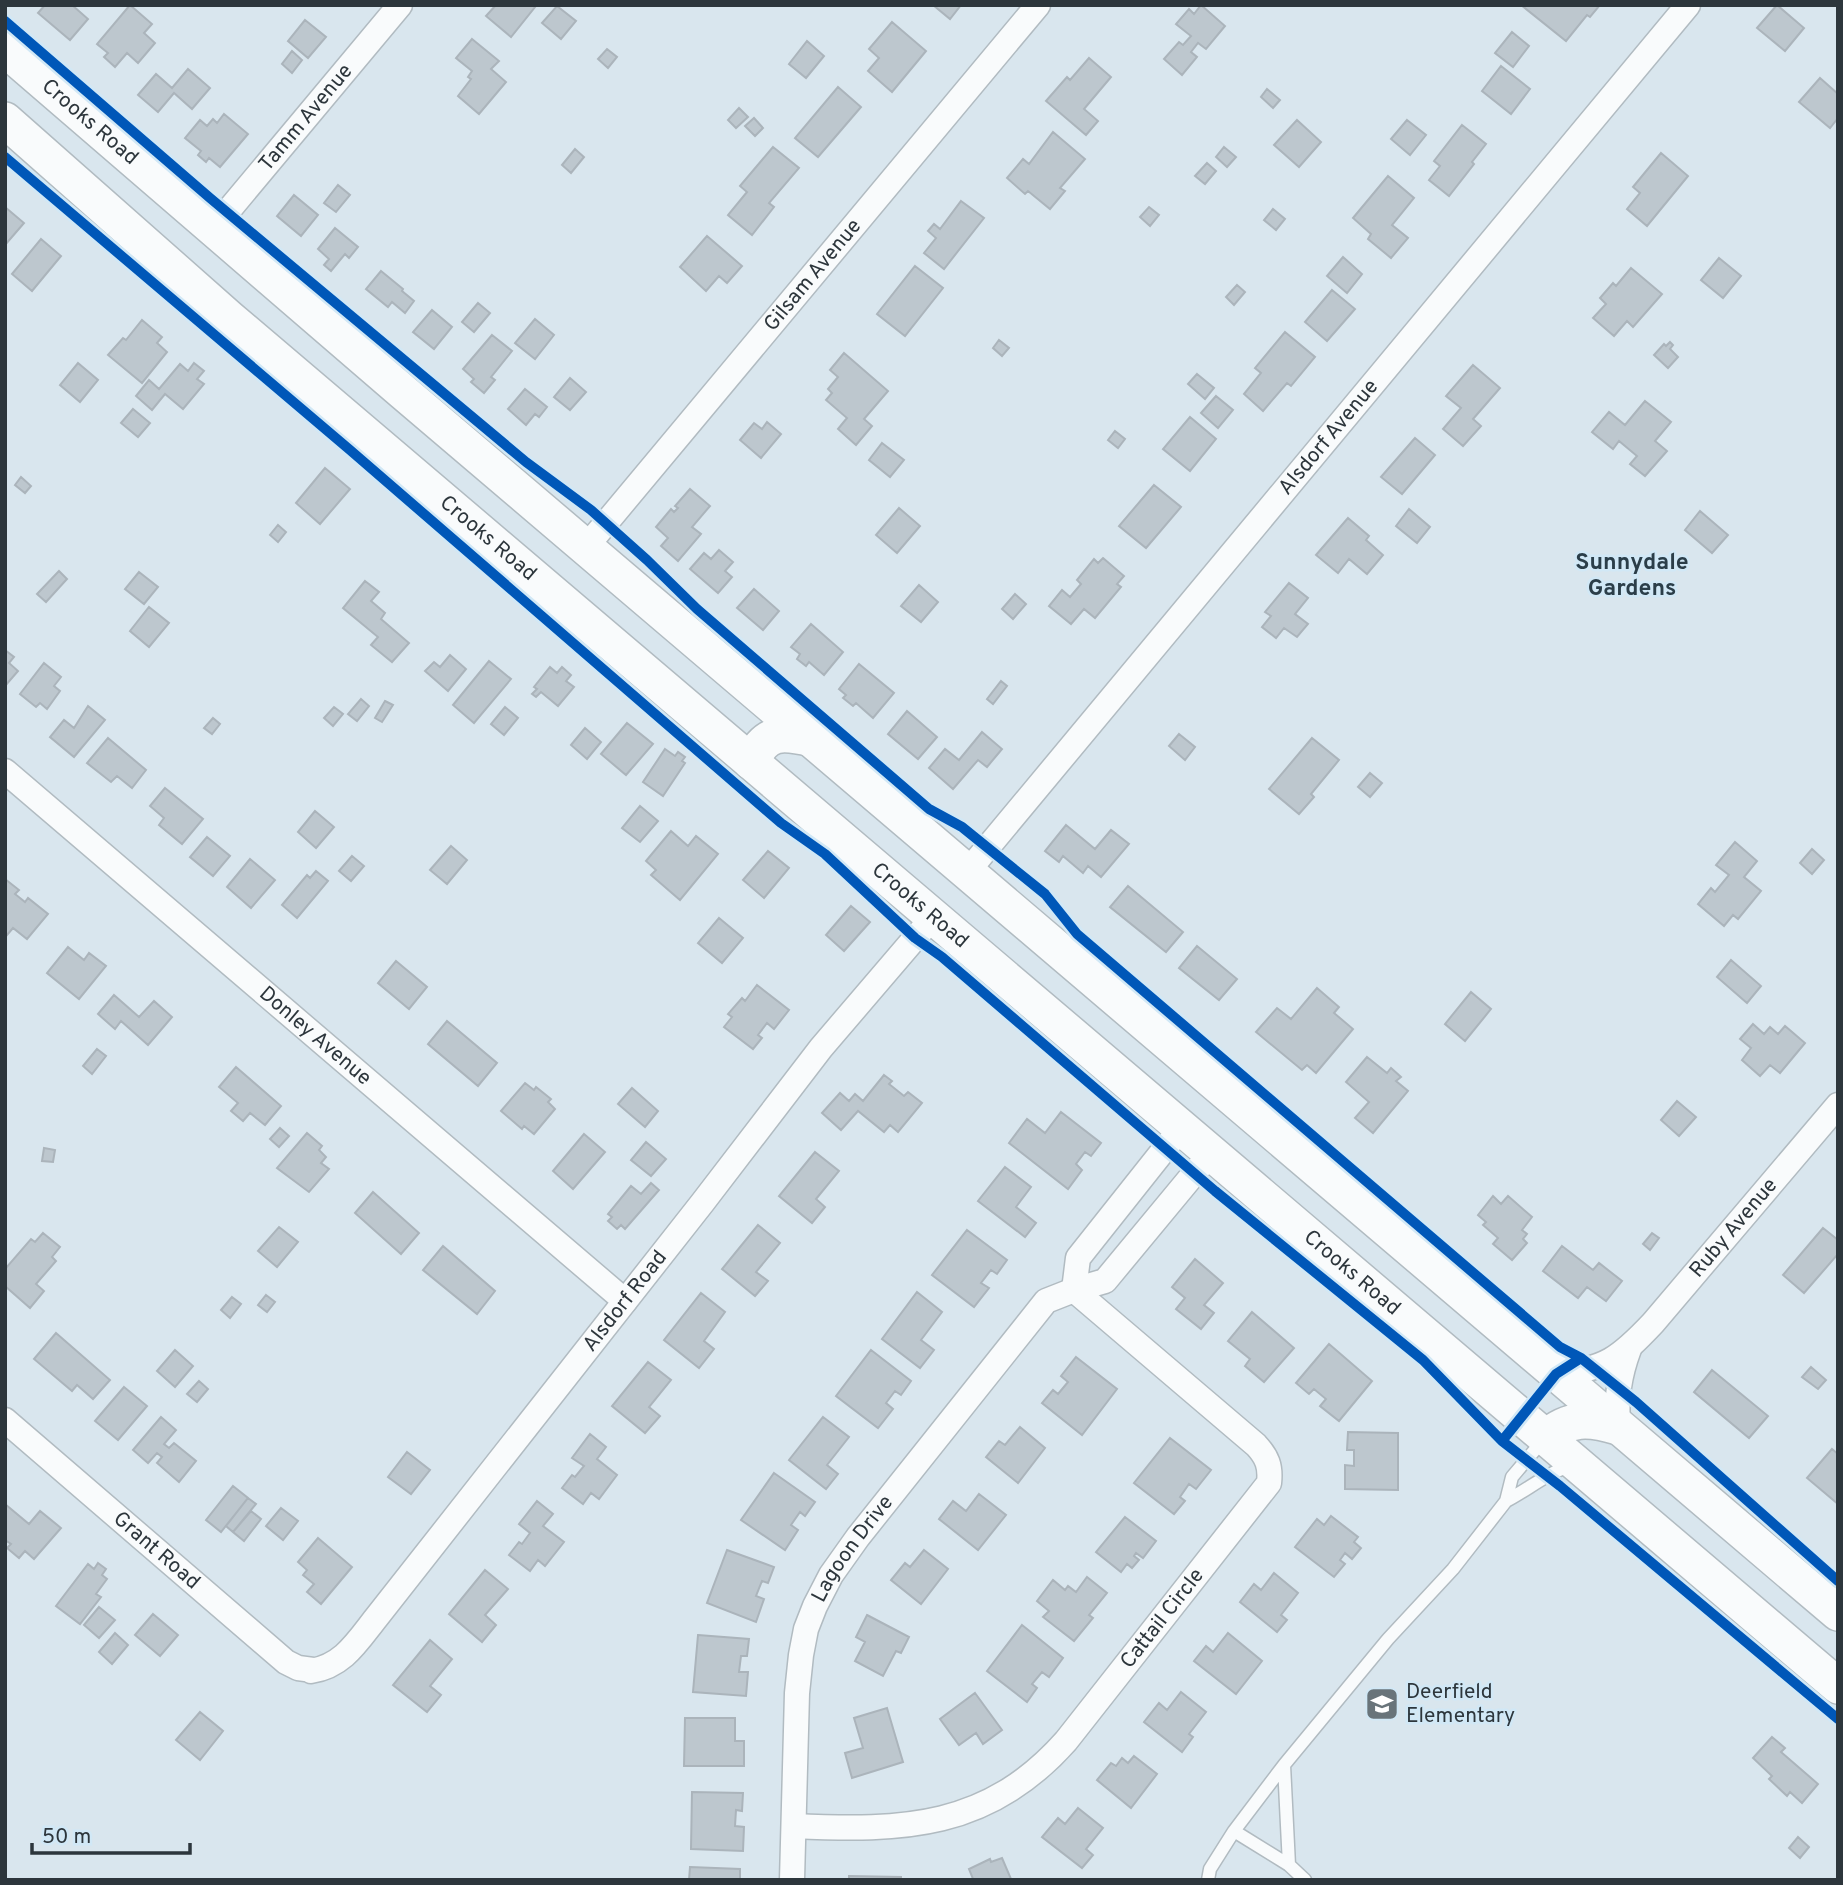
<svg xmlns="http://www.w3.org/2000/svg" width="1843" height="1885" font-family="Overpass,sans-serif">
	<style>
		.building { fill: #bdc7ce; stroke: #abb4bb; stroke-width: 2 }
		.lines { fill: none; stroke-linecap: round; stroke-linejoin: round }
		.lane-casing { stroke: #b1bbc1; stroke-width: 15 }
		.street-casing { stroke: #b1bbc1; stroke-width: 27 }
		.secondary-casing { stroke: #b1bbc1; stroke-width: 38 }
		.lane { stroke: #f9fbfc; stroke-width: 12 }
		.street { stroke: #f9fbfc; stroke-width: 24 }
		.secondary { stroke: #f9fbfc; stroke-width: 35 }
		.cycleway-casing { stroke: #d1e8f6; stroke-width: 15 }
		.cycleway { stroke: #0057b8; stroke-width: 10 }
		.labels { text-anchor: middle; dominant-baseline: central; stroke-width: 5; stroke-linejoin: round; paint-order: stroke }
		.street-label { font-size: 21px; fill: #2d363c; stroke: #d1e8f6 }
		.poi-label { font-size: 21px; fill: #2d363c; stroke: #d1e8f6; text-anchor: start }
		.neighbourhood-label { font-size: 23px; font-weight: bold; fill: #2b3e49; stroke: #d1e8f6 }
	</style>
	<rect width="100%" height="100%" fill="#d9e6ee"/>
	<path class="building" d="M45,5H72L88,19L70,40L38,13Z
		M130,5L152,24L144,33L155,43L138,63L127,53L115,67L104,57L108,53L97,44Z
		M496,5H533L535,7L511,37L486,16Z
		M933,5H961L950,19Z
		M1201,5L1225,26L1206,49L1198,43L1191,52L1197,57L1182,75L1164,59L1179,42L1183,45L1191,36L1176,24L1189,9L1194,14Z
		M1521,5H1600L1590,17L1587,15L1566,41Z
		M1777,5L1804,28L1785,51L1757,28Z
		M557,6L576,21L561,39L542,23Z
		M305,20L326,37L308,58L288,41Z
		M892,22L926,51L892,92L868,71L879,58L869,49Z
		M1512,32L1529,46L1513,67L1495,53Z
		M472,39L499,61L491,69L506,82L479,114L458,96L471,79L468,77L472,71L456,58Z
		M807,41L824,56L806,78L789,64Z
		M607,49L617,57L608,68L598,59Z
		M292,51L302,60L292,73L282,64Z
		M1089,58L1111,77L1084,109L1098,121L1086,135L1046,101L1067,77L1070,80Z
		M1501,66L1530,89L1511,114L1482,91Z
		M188,69L210,88L192,109L174,93L158,112L138,95L156,74L172,88Z
		M1820,78L1838,94V118L1830,128L1799,102Z
		M838,87L861,107L818,157L795,138Z
		M1267,89L1280,100L1273,108L1261,97Z
		M739,108L748,117L736,128L728,120Z
		M224,114L248,134L220,167L209,158L206,162L198,155L201,151L185,138L200,120L207,126L213,119L217,123Z
		M754,118L763,128L755,136L745,126Z
		M1297,120L1321,142L1299,167L1274,145Z
		M1407,120L1426,135L1410,155L1391,139Z
		M1462,125L1486,144L1472,162L1474,164L1449,196L1429,180L1440,166L1434,161Z
		M1053,132L1085,159L1060,188L1065,191L1050,209L1028,191L1025,194L1007,178L1023,159L1029,164Z
		M773,147L799,168L769,203L774,207L752,235L728,215L747,192L740,186Z
		M1224,147L1236,157L1227,167L1216,157Z
		M575,149L584,157L571,173L562,165Z
		M1661,153L1688,176L1647,226L1627,209L1640,193L1633,187Z
		M1207,163L1216,171L1205,184L1195,176Z
		M1388,176L1414,198L1392,225L1408,238L1391,258L1368,239L1371,234L1353,218Z
		M338,185L350,195L336,212L324,203Z
		M294,195L318,215L301,236L277,216Z
		M961,201L984,218L944,269L924,253L936,238L928,231L934,224L940,229Z
		M5,207L24,223L5,245Z
		M1149,207L1159,215L1150,226L1140,217Z
		M1273,209L1285,219L1276,230L1264,220Z
		M335,228L358,247L349,258L345,254L331,271L324,265L329,259L318,249Z
		M707,236L742,266L727,283L719,276L706,291L680,267Z
		M41,239L61,256L32,291L12,274Z
		M1343,257L1362,274L1347,293L1327,276Z
		M1719,258L1741,276L1723,298L1701,280Z
		M915,266L943,288L905,336L877,314Z
		M1631,268L1662,294L1633,327L1627,321L1614,336L1593,318L1606,304L1600,298L1613,283L1616,286Z
		M381,271L403,289L402,291L414,301L405,313L392,302L388,307L366,289Z
		M1237,285L1245,292L1234,305L1226,297Z
		M1332,290L1355,309L1327,341L1305,322Z
		M478,303L490,313L474,332L462,322Z
		M432,310L452,327L434,349L413,332Z
		M535,319L554,335L535,359L515,343Z
		M142,320L162,337L157,343L167,352L142,383L108,355L123,338L126,340Z
		M1285,332L1315,357L1291,386L1287,383L1263,411L1244,394L1261,373L1255,368Z
		M492,335L512,351L491,377L495,380L484,393L471,382L474,379L463,369Z
		M999,340L1009,348L1002,356L993,348Z
		M1670,342L1673,345L1670,349L1678,357L1668,368L1654,355L1664,344L1666,346Z
		M844,353L888,391L864,419L872,426L856,445L838,429L847,418L826,400L832,393L828,389L838,377L830,370Z
		M78,363L98,380L80,402L60,385Z
		M194,363L204,371L197,379L204,384L183,409L165,394L152,410L136,396L149,380L159,389L180,364L188,371Z
		M1473,365L1500,388L1473,419L1481,426L1463,446L1443,429L1461,408L1446,396Z
		M1197,374L1214,388L1205,399L1188,384Z
		M570,378L586,392L570,410L554,397Z
		M525,389L547,407L539,417L535,414L526,425L508,409Z
		M1216,396L1233,410L1218,428L1201,413Z
		M1645,401L1671,422L1655,441L1667,451L1645,476L1630,464L1637,456L1619,441L1613,449L1592,432L1609,412L1625,425Z
		M133,409L150,423L138,437L121,423Z
		M1190,417L1216,439L1190,471L1163,449Z
		M767,422L781,434L761,458L740,440L754,423L762,429Z
		M1115,431L1125,439L1118,448L1108,440Z
		M1415,438L1435,455L1402,494L1381,477Z
		M882,443L904,460L890,477L869,460Z
		M325,468L350,489L320,524L296,503Z
		M21,477L31,486L25,493L15,485Z
		M1154,485L1181,507L1146,548L1119,526Z
		M690,489L710,506L692,527L701,534L678,561L661,546L668,538L656,527L671,509L674,512L678,508L675,506Z
		M899,508L920,526L897,553L876,535Z
		M1409,509L1430,527L1417,543L1396,526Z
		M1700,511L1728,535L1712,553L1685,530Z
		M1348,518L1369,536L1366,540L1383,555L1367,574L1349,559L1338,573L1316,555Z
		M278,525L286,532L278,542L270,535Z
		M719,550L733,562L725,571L732,577L718,593L690,569L704,553L711,559Z
		M1103,558L1124,576L1117,584L1121,587L1095,618L1084,609L1071,624L1049,606L1062,590L1070,597L1081,584L1077,580L1094,559L1098,563Z
		M59,571L67,579L46,602L37,594Z
		M139,572L158,587L144,604L125,589Z
		M365,581L379,592L371,601L385,613L381,619L409,643L392,662L371,645L378,637L343,608Z
		M1289,583L1308,598L1295,614L1308,624L1297,637L1284,628L1276,638L1262,627L1271,616L1265,612Z
		M919,585L938,602L921,622L901,606Z
		M754,589L779,611L763,630L737,608Z
		M1015,594L1026,604L1013,619L1002,609Z
		M149,607L169,623L149,647L130,631Z
		M811,624L843,652L824,675L809,662L806,666L797,659L800,654L791,647Z
		M5,650L14,657L9,663L18,671L5,686Z
		M450,655L466,669L448,691L425,671L434,662L440,667Z
		M489,661L511,679L474,723L453,705Z
		M44,663L61,677L54,686L60,691L47,709L40,703L36,707L20,694Z
		M859,664L894,693L873,718L856,703L853,706L843,698L846,695L839,689Z
		M550,667L557,673L562,667L571,675L566,681L574,687L558,706L541,692L536,697L532,694L537,689L534,687Z
		M1001,681L1007,686L993,704L987,699Z
		M361,699L369,706L357,721L348,714Z
		M385,701L393,705L382,722L375,718Z
		M88,706L105,720L74,757L50,737L64,720L74,728Z
		M334,707L343,714L333,726L324,718Z
		M505,707L518,718L504,735L491,724Z
		M907,711L937,737L918,759L888,734Z
		M213,718L220,724L212,734L204,728Z
		M627,723L653,744L626,775L601,754Z
		M585,728L601,742L587,759L571,745Z
		M982,732L1002,749L987,767L978,760L953,789L929,768L945,749L959,760Z
		M1179,734L1195,747L1185,760L1169,746Z
		M108,738L146,770L132,788L117,776L111,782L87,763Z
		M1312,738L1339,760L1311,794L1314,797L1299,814L1269,789Z
		M665,749L675,756L678,752L685,757L682,761L685,763L663,796L643,782Z
		M1370,773L1382,783L1370,797L1358,787Z
		M165,788L203,819L182,844L159,825L164,818L150,806Z
		M640,806L658,821L640,842L622,828Z
		M315,811L334,827L316,848L298,832Z
		M1066,825L1095,849L1111,830L1129,844L1101,877L1088,866L1083,873L1063,856L1059,862L1045,851Z
		M671,831L688,846L696,836L718,854L680,900L651,875L656,870L646,861Z
		M207,837L230,856L213,876L190,857Z
		M1735,842L1757,861L1744,877L1761,891L1738,919L1733,915L1724,926L1698,904L1711,888L1715,892L1729,875L1716,865Z
		M451,846L467,860L447,884L430,870Z
		M1812,849L1824,860L1812,874L1800,863Z
		M768,851L789,868L764,898L743,880Z
		M352,856L364,866L351,881L339,871Z
		M250,859L275,880L251,908L227,887Z
		M316,871L328,881L297,918L282,905L307,875L310,878Z
		M5,879L19,890L15,894L25,902L28,898L48,914L27,939L13,928L7,935L5,933Z
		M1128,886L1183,932L1166,952L1110,907Z
		M851,906L870,922L844,951L826,935Z
		M719,918L743,938L722,963L698,943Z
		M1197,946L1237,979L1219,1000L1179,968Z
		M68,947L84,960L89,953L106,966L79,999L47,973Z
		M1731,960L1761,986L1747,1003L1717,977Z
		M396,961L427,987L409,1009L378,983Z
		M757,985L789,1010L774,1029L767,1023L758,1035L762,1038L753,1049L724,1027L732,1017L728,1014L742,998L745,1001Z
		M1317,988L1339,1007L1334,1013L1353,1029L1316,1073L1307,1065L1302,1070L1256,1032L1277,1008L1291,1019Z
		M1471,992L1491,1009L1465,1041L1445,1024Z
		M114,995L139,1017L154,1001L172,1017L148,1045L121,1021L115,1029L98,1014Z
		M447,1021L497,1063L478,1086L428,1044Z
		M1753,1024L1764,1034L1770,1027L1778,1034L1785,1026L1805,1043L1780,1073L1770,1065L1760,1076L1742,1060L1751,1048L1740,1039Z
		M97,1049L106,1056L92,1074L83,1066Z
		M1367,1057L1387,1073L1391,1068L1401,1077L1396,1081L1408,1091L1373,1133L1355,1118L1369,1102L1346,1082Z
		M236,1067L281,1106L265,1125L250,1113L243,1121L231,1111L238,1103L219,1087Z
		M884,1075L892,1081L889,1084L904,1096L908,1092L922,1103L898,1132L890,1125L884,1132L858,1111L841,1130L822,1113L840,1093L849,1101L855,1094L863,1101Z
		M525,1083L534,1090L536,1087L551,1099L548,1102L555,1109L534,1134L524,1126L522,1129L501,1111Z
		M632,1088L658,1111L645,1127L618,1104Z
		M1677,1101L1696,1117L1679,1136L1661,1120Z
		M1061,1112L1101,1143L1091,1156L1085,1152L1076,1164L1082,1170L1068,1189L1009,1143L1027,1119L1045,1133Z
		M280,1128L289,1136L279,1147L270,1139Z
		M307,1133L322,1146L319,1150L326,1157L321,1163L329,1169L309,1192L277,1168Z
		M584,1134L605,1152L573,1189L553,1171Z
		M646,1142L666,1159L651,1176L631,1160Z
		M44,1148L55,1150L53,1162L42,1161Z
		M815,1152L839,1171L816,1199L825,1207L812,1223L779,1196Z
		M1005,1167L1031,1187L1016,1207L1036,1223L1025,1237L978,1201Z
		M651,1183L659,1190L625,1229L621,1225L617,1229L608,1221L612,1217L608,1214L631,1186L641,1194Z
		M373,1192L419,1233L401,1254L355,1213Z
		M1493,1196L1501,1204L1508,1196L1532,1217L1522,1230L1527,1234L1523,1239L1527,1243L1512,1260L1493,1244L1498,1238L1483,1225L1486,1222L1478,1215Z
		M758,1225L780,1243L756,1272L768,1281L755,1296L722,1269Z
		M279,1227L298,1242L277,1267L258,1251Z
		M1823,1228L1838,1240V1254L1804,1293L1783,1275Z
		M967,1230L1007,1260L997,1274L991,1270L981,1283L989,1288L974,1307L932,1275Z
		M43,1233L60,1247L52,1257L56,1261L36,1284L44,1291L30,1308L5,1286V1269L31,1239L35,1242Z
		M1652,1233L1659,1238L1650,1250L1643,1244Z
		M443,1246L495,1291L477,1314L423,1270Z
		M1562,1246L1593,1270L1599,1263L1622,1281L1606,1301L1587,1287L1578,1298L1543,1271Z
		M1195,1259L1223,1283L1204,1305L1214,1313L1201,1329L1176,1309L1185,1298L1172,1287Z
		M917,1292L942,1312L921,1340L934,1350L920,1368L882,1339Z
		M701,1293L725,1312L704,1341L714,1349L699,1368L664,1340Z
		M266,1295L275,1302L267,1312L258,1305Z
		M232,1297L241,1304L230,1318L221,1310Z
		M1252,1312L1294,1348L1264,1382L1245,1366L1250,1359L1228,1341Z
		M56,1333L110,1380L93,1399L77,1385L72,1391L34,1359Z
		M1329,1344L1372,1381L1339,1421L1320,1406L1326,1399L1314,1389L1309,1394L1296,1383Z
		M175,1350L193,1366L175,1387L157,1371Z
		M871,1350L911,1381L901,1395L895,1391L886,1403L893,1409L878,1428L836,1396Z
		M1076,1357L1117,1389L1082,1435L1042,1403L1053,1390L1058,1394L1068,1382L1061,1376Z
		M648,1362L671,1380L649,1407L660,1416L645,1433L612,1406Z
		M1811,1367L1826,1380L1818,1389L1802,1377Z
		M1712,1370L1768,1416L1749,1438L1694,1392Z
		M199,1381L208,1389L197,1402L187,1394Z
		M124,1387L147,1406L118,1440L95,1421Z
		M161,1417L176,1430L164,1444L169,1448L174,1443L196,1461L179,1482L157,1463L162,1457L157,1453L148,1463L133,1450Z
		M823,1417L849,1437L827,1465L838,1474L826,1489L789,1460Z
		M1020,1427L1045,1448L1018,1483L986,1457L999,1441L1005,1445Z
		M1348,1432L1398,1433V1490L1345,1489V1465L1354,1466V1450H1347Z
		M590,1434L606,1447L597,1459L617,1475L599,1499L591,1493L583,1504L562,1488L572,1475L575,1477L584,1466L572,1458Z
		M1170,1438L1211,1470L1196,1489L1189,1484L1180,1497L1185,1501L1174,1514L1134,1483Z
		M1832,1449L1838,1454V1504L1807,1478Z
		M407,1452L430,1470L411,1494L388,1477Z
		M774,1473L815,1502L805,1516L800,1512L791,1525L798,1530L785,1550L741,1520Z
		M233,1486L248,1498L221,1532L206,1520Z
		M979,1494L1006,1515L978,1550L939,1519L953,1501L966,1511Z
		M248,1498L256,1504L233,1532L226,1526Z
		M537,1501L553,1514L543,1526L564,1542L545,1566L538,1560L530,1571L509,1555L519,1542L522,1544L530,1533L519,1524Z
		M5,1504L29,1524L40,1511L61,1528L34,1559L25,1551L19,1558L7,1548L11,1544L5,1540Z
		M281,1508L298,1521L283,1540L266,1526Z
		M251,1511L261,1519L244,1541L233,1532Z
		M1331,1516L1358,1537L1354,1542L1361,1548L1352,1559L1345,1553L1340,1560L1345,1564L1334,1577L1295,1547L1317,1519L1324,1525Z
		M1125,1517L1156,1541L1143,1558L1136,1553L1134,1556L1139,1560L1132,1568L1127,1564L1121,1572L1096,1552Z
		M318,1538L352,1567L321,1604L307,1592L314,1584L303,1575L307,1570L298,1562Z
		M727,1550L774,1567L768,1583L762,1581L756,1596L764,1599L756,1622L707,1603Z
		M924,1550L948,1569L921,1604L891,1580L905,1563L910,1567Z
		M98,1563L106,1569L102,1575L107,1579L96,1594L101,1597L80,1624L56,1606L88,1564L94,1569Z
		M485,1570L508,1589L485,1615L496,1625L482,1642L449,1614Z
		M1274,1573L1298,1593L1281,1615L1287,1620L1277,1632L1240,1602L1254,1584L1261,1590Z
		M1087,1577L1107,1593L1089,1615L1093,1618L1074,1641L1043,1617L1049,1611L1037,1601L1053,1580L1065,1590L1068,1586L1076,1592Z
		M99,1607L115,1620L99,1638L84,1625Z
		M153,1614L178,1635L160,1656L135,1635Z
		M867,1615L909,1637L901,1653L896,1651L883,1676L855,1661L865,1642L856,1637Z
		M1022,1625L1063,1658L1049,1677L1042,1672L1032,1684L1037,1688L1027,1702L987,1671Z
		M115,1633L128,1645L112,1664L99,1652Z
		M1228,1633L1262,1661L1236,1694L1194,1661L1206,1646L1213,1652Z
		M698,1635L749,1639L747,1656H741L739,1672H748L746,1696L693,1692Z
		M430,1640L452,1659L430,1686L441,1695L427,1712L393,1685Z
		M1181,1692L1206,1712L1189,1734L1193,1737L1182,1752L1144,1722L1159,1703L1167,1710Z
		M975,1693L1002,1730L983,1744L976,1733L959,1745L940,1719Z
		M887,1708L903,1762L852,1778L845,1753L863,1748L854,1718Z
		M200,1712L223,1731L200,1760L176,1740Z
		M685,1718H735V1741H744V1766H684Z
		M1772,1737L1785,1748L1781,1752L1818,1784L1802,1803L1790,1792L1787,1796L1769,1779L1772,1776L1753,1758Z
		M1134,1756L1157,1774L1131,1808L1097,1780L1111,1763L1116,1766L1122,1758L1128,1763Z
		M692,1792L743,1793L742,1811L736,1810L735,1826L744,1827L743,1851L691,1849Z
		M1078,1808L1103,1828L1086,1849L1093,1855L1082,1868L1042,1837L1058,1818L1065,1824Z
		M1798,1837L1809,1847L1800,1858L1789,1848Z
		M1002,1858L1011,1879L970,1880L973,1879L969,1869L990,1859L991,1862Z
		M690,1867L740,1869V1880H689Z
		M849,1876L901,1877V1880H849Z"/>
	<g class="lines">
		<defs>
			<path id="lane" d="M1545,1438L1512,1477L1506,1501C1529,1489 1548,1472 1573,1465
				M1234,1831L1289,1865L1284,1765
				M1289,1865L1305,1880
				M1208,1880L1210,1869L1234,1831L1284,1765L1388,1639L1453,1569L1506,1501"/>
			<g id="street">
				<path id="s1" d="M213,229L400,5"/>
				<path id="s2" d="M586,547L1038,5"/>
				<path id="s3" d="M5,771L625,1301"/>
				<path id="s4" d="M968,871L1688,5"/>
				<path d="M1074,1290L1078,1258L1182,1127"/>
				<path id="s5" d="M1556,1374C1605,1370 1620,1358 1653,1323L1838,1105"/>
				<path id="s6" d="M5,1420L286,1662L298,1668L313,1670L311,1671C343,1666 357,1642 376,1618L703,1202L821,1048L933,917"/>
				<path d="M1618,1427C1616,1398 1619,1376 1629,1349"/>
				<path id="s7" d="M794,1826C903,1831 988,1829 1066,1741L1269,1483C1271,1466 1267,1457 1256,1445L1074,1290"/>
				<path id="s8" d="M792,1880L797,1693L801,1655L806,1629L815,1606L831,1575L858,1537L1046,1301L1074,1290L1105,1281L1211,1153"/>
			</g>
			<g id="secondary">
				<path id="s9" d="M5,49L403,392L1838,1613"/>
				<path id="s10" d="M5,120L229,318L1838,1686"/>
				<path d="M751,762C766,730 782,732 812,739"/>
				<path d="M1545,1438C1570,1417 1588,1418 1618,1427"/>
			</g>
		</defs>
		<use href="#lane" class="lane-casing"/>
		<use href="#street" class="street-casing"/>
		<use href="#secondary" class="secondary-casing"/>
		<use href="#lane" class="lane"/>
		<use href="#street" class="street"/>
		<use href="#secondary" class="secondary"/>
		<defs>
			<path id="cycleway" d="M5,21L210,198L526,462L591,510L647,560L697,609L929,809L962,827L1045,894L1077,934L1560,1347L1581,1358L1636,1402L1838,1581
				M5,157L350,450L781,823L825,854L915,938L942,957L1215,1191L1423,1360L1502,1441L1560,1486L1838,1719
				M1502,1441L1556,1374L1581,1358"/>
		</defs>
		<use href="#cycleway" class="cycleway-casing"/>
		<use href="#cycleway" class="cycleway"/>
	</g>
	<defs>
		<symbol id="school-square" viewBox="-11 -11 22 22"><rect x="-9" y="-9" width="18" height="18" rx="4" fill="#69747a" stroke="#d1e8f6"/><path d="M0-5L7-2L0 1L-7-2ZM-4 1L0 2.5L4 1V4Q0 6-4 4Z" fill="#fff"/></symbol>
	</defs>
	<g fill-rule="evenodd">
		<use href="#school-square" x="1363" y="1685" width="38" height="38"/>
	</g>
	<g class="labels">
		<g class="street-label">
			<text stroke="none"><textPath href="#s1" startOffset="145">Tamm Avenue</textPath></text>
			<text stroke="none"><textPath href="#s9" startOffset="112">Crooks Road</textPath></text>
			<text stroke="none"><textPath href="#s2" startOffset="354">Gilsam Avenue</textPath></text>
			<text stroke="none"><textPath href="#s4" startOffset="564">Alsdorf Avenue</textPath></text>
			<text stroke="none"><textPath href="#s10" startOffset="639">Crooks Road</textPath></text>
			<text stroke="none"><textPath href="#s10" startOffset="1206">Crooks Road</textPath></text>
			<text stroke="none"><textPath href="#s3" startOffset="408">Donley Avenue</textPath></text>
			<text stroke="none"><textPath href="#s5" startOffset="238">Ruby Avenue</textPath></text>
			<text stroke="none"><textPath href="#s10" startOffset="1773">Crooks Road</textPath></text>
			<text stroke="none"><textPath href="#s6" startOffset="891">Alsdorf Road</textPath></text>
			<text stroke="none"><textPath href="#s6" startOffset="200">Grant Road</textPath></text>
			<text stroke="none"><textPath href="#s8" startOffset="345">Lagoon Drive</textPath></text>
			<text stroke="none"><textPath href="#s7" startOffset="453">Cattail Circle</textPath></text>
		</g>
		<g class="poi-label">
			<text x="1406" y="1692">Deerfield<tspan x="1406" dy="24">Elementary</tspan></text>
		</g>
		<g class="neighbourhood-label">
			<text x="1632" y="563">Sunnydale<tspan x="1632" dy="26">Gardens</tspan></text>
		</g>
	</g>
	<rect width="1843" height="1885" fill="none" stroke="#2d363c" stroke-width="14"/>
	<path d="M32 1843v10h158v-10" fill="none" stroke="#2d363c" stroke-width="3.5"/>
	<text x="42" y="1843" font-size="21" fill="#2d363c" stroke="#d1e8f6" stroke-width="5" paint-order="stroke">50 m</text>
</svg>
